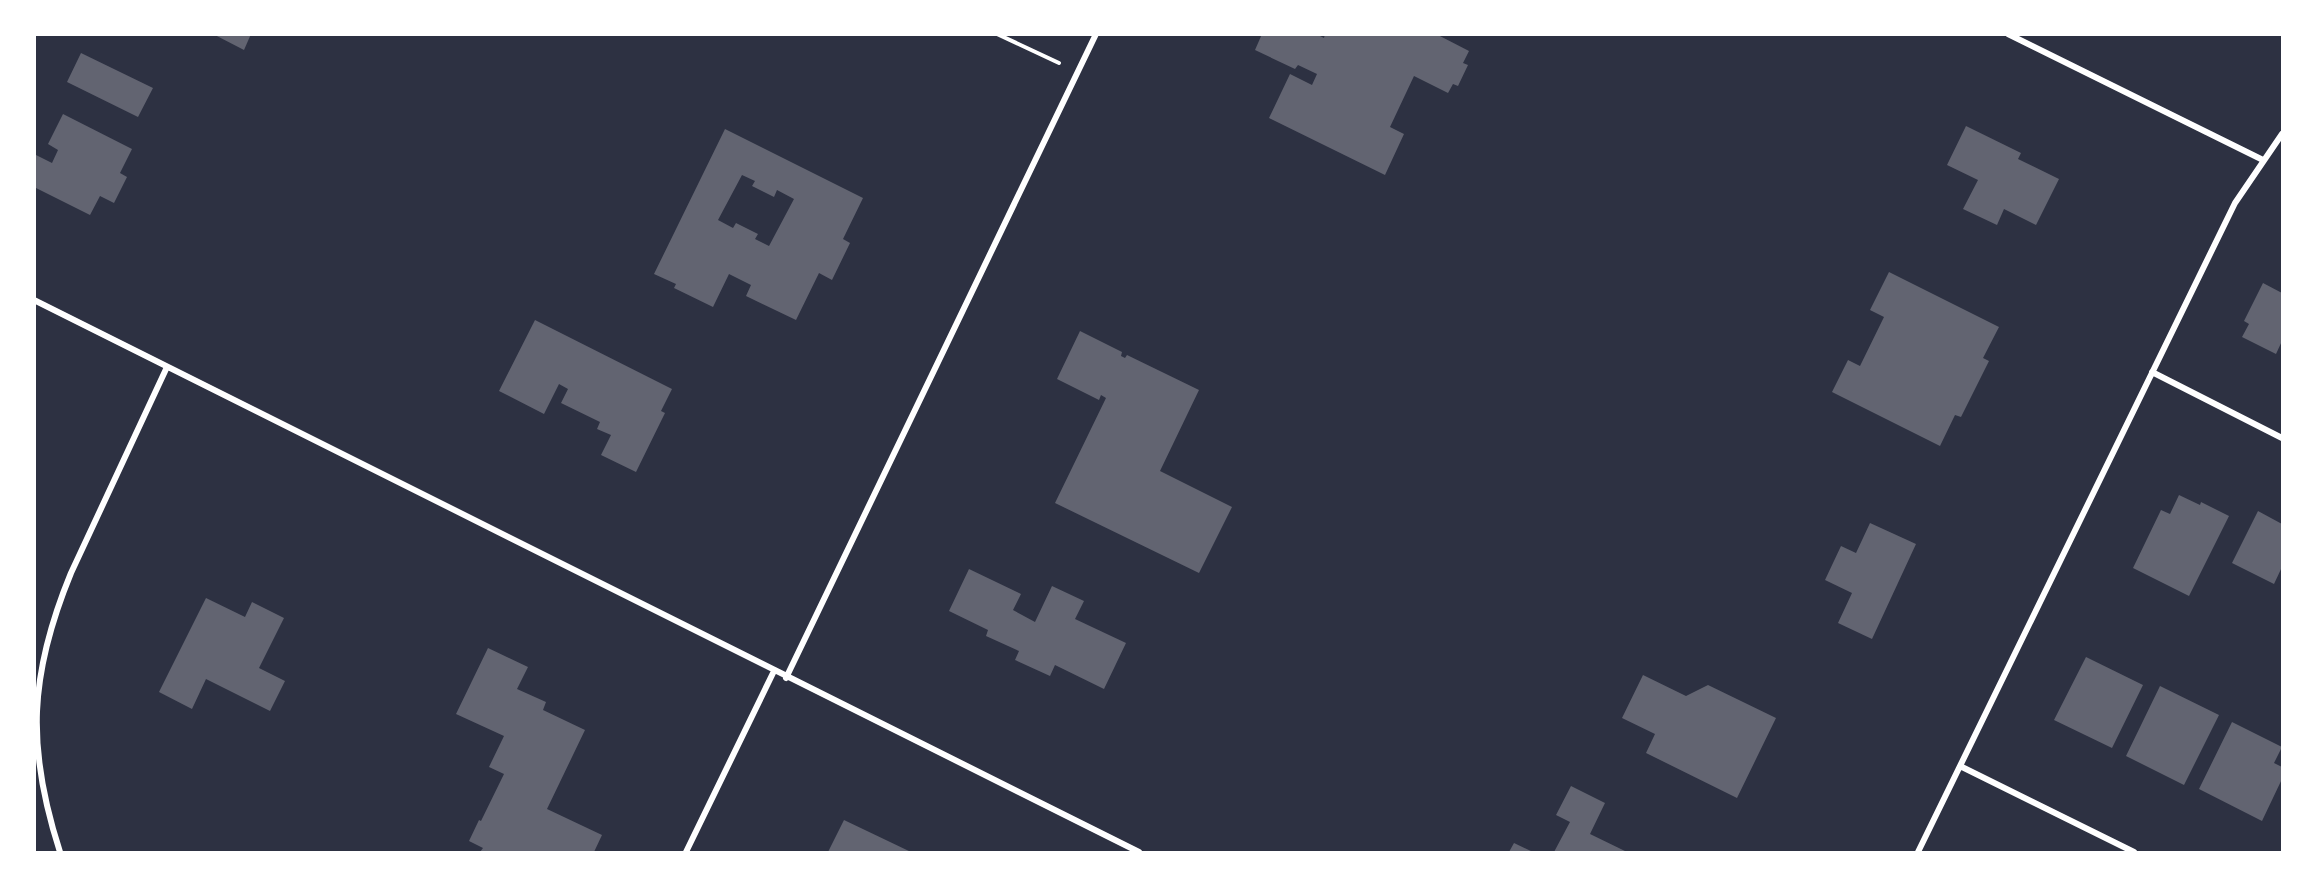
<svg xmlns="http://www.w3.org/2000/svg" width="2317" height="887" font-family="Figtree,sans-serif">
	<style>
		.building { fill: #626471; fill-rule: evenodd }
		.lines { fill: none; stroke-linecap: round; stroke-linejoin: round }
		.path { stroke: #fff; stroke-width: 4 }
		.minor { stroke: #fff; stroke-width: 6 }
	</style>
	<rect width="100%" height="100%" fill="#2d3142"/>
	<path class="building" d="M213,34H251L244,50Z
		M1262,34H1316L1324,38L1325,34H1436L1469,51L1463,63L1468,65L1458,86L1453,84L1448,93L1414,76L1390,127L1404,134L1385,175L1269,118L1290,74L1312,85L1317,74L1298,65L1295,69L1255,50Z
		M81,53L153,88L138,117L67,82Z
		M63,114L132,149L120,173L127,177L114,203L100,196L90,215L34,187V158L36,155L52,163L58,150L48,144Z
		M1966,126L2021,153L2018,159L2059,179L2036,225L2004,209L1997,225L1963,209L1978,180L1947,165Z
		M725,129L863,198L843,239L850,243L832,280L819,273L796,320L746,296L751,285L729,274L713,307L674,288L676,284L654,274ZM742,175L755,181L752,186L774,197L777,190L794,199L769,246L755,239L758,234L736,223L733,228L718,220Z
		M1889,272L1999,327L1983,358L1989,361L1961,417L1955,415L1940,446L1832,392L1848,360L1860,366L1884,317L1870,310Z
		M2263,283L2282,293V341L2276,354L2242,337L2249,324L2244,321Z
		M535,320L672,389L661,411L665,413L636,472L601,455L611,435L597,429L600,422L561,403L568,389L559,384L544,414L499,391Z
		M1080,331L1122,352L1121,356L1125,358L1127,355L1199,390L1160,471L1232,507L1199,573L1055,503L1106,398L1101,395L1099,400L1057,379Z
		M2179,495L2200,505L2201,502L2229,516L2189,596L2133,568L2161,510L2170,514Z
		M2258,511L2282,524V567L2274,584L2232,563Z
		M1870,523L1916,544L1872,639L1838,623L1852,593L1825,580L1841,546L1856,553Z
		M969,569L1021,594L1013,610L1035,622L1052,586L1084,601L1075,619L1126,643L1104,689L1055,665L1050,676L1015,660L1019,651L986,636L988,630L949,611Z
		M206,598L245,617L252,602L284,618L259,668L285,681L270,711L206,679L192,709L159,692Z
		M488,648L528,667L517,689L546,702L543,710L585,730L547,809L602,835L594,852H480L483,848L469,841L479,820L481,821L504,774L489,767L504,736L456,714Z
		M2086,657L2143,685L2112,748L2054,720Z
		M1643,675L1686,696L1708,685L1776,718L1737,798L1646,753L1655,734L1622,718Z
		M2160,686L2219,715L2184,785L2126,756Z
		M2232,722L2282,747L2274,763L2282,767V779L2262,821L2199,789Z
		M1571,786L1605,803L1590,834L1627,852H1554L1570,822L1556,815Z
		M844,820L911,852H828Z
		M1514,843L1533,852H1509Z"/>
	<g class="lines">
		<path class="path" d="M997,34L1059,63"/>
		<path class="minor" d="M2008,34L2263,160
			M34,300L1139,852
			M2152,372L2282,438
			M786,678L1096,34
			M1960,766L2134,852
			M60,852C26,747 29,675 71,573L167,367
			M686,852L774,671
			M1918,852L2235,203L2282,134"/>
	</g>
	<rect width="2317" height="887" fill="none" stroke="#ffffff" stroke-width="72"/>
</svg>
